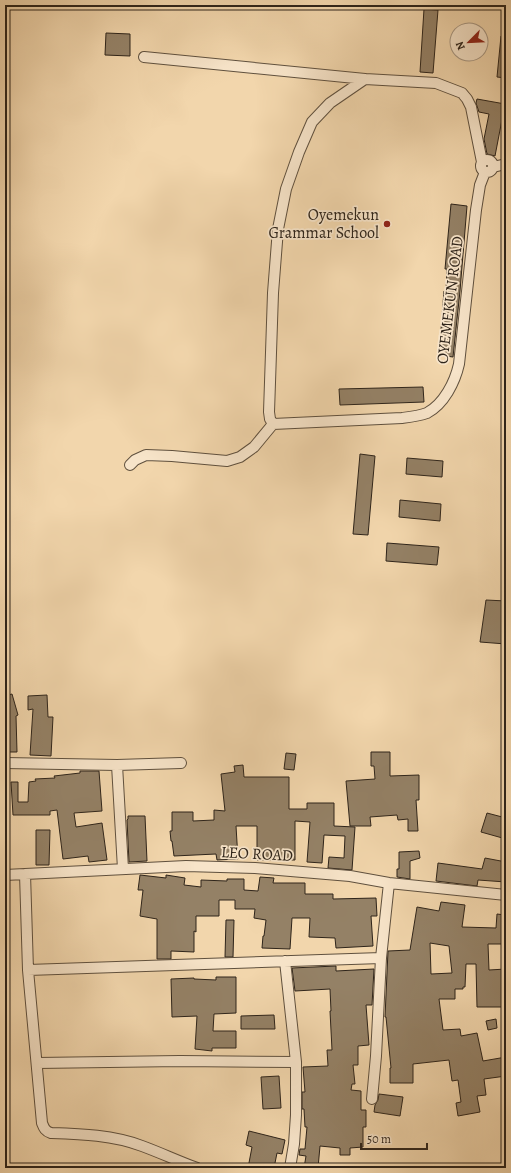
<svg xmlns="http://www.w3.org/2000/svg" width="511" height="1173" font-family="Alegreya,serif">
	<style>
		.building { fill: #948166; stroke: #2e241a; fill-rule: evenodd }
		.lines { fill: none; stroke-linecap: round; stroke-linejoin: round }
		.minor-casing { stroke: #5f503e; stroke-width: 12 }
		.minor { stroke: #f7e4c9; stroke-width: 10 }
		.poi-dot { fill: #8f2418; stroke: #f7e4c9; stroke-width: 1.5 }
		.labels { text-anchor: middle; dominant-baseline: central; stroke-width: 3.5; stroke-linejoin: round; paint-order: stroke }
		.poi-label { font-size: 16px; fill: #2e241a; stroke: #f7e4c9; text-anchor: end }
		.street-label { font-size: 16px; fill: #2e241a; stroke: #f7e4c9 }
	</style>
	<rect width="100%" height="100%" fill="#f2d6ac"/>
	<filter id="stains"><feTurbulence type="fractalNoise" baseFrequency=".005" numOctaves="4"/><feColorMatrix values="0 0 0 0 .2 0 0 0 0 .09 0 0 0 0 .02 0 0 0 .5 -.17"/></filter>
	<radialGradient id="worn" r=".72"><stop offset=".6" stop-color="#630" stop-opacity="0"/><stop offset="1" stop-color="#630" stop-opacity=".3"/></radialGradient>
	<path class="building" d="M424,9L438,10L433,73L420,72Z
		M106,33L130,34V56L105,55Z
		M501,36L506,37V78L497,77Z
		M477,99L505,104L495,156L487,154L484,139L489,114L479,112L476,103Z
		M451,204L467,206L460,291L453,357L439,355L444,291H446L447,269H445Z
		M423,387L424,402L340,405L339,389Z
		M360,454L375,456L368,535L353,534Z
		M407,458L443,461L442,477L406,474Z
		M400,500L441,504L440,521L399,517Z
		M387,543L439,547L437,565L386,561Z
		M486,600L506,601V644L480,642Z
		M12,694L18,715L16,716L17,752H5V696Z
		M47,695L48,717H53L51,756L30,755L33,709L28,710V696Z
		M371,752H390V776L419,775V800H416L418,831H408V819L398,820L397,815L370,817L371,826H350L346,781L375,779L374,766H371Z
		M286,753L296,754L294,770L284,769Z
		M243,765L244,777H289V809H307V803H334V826L355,827L352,870L328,868L329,857L344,858L345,836L324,835L322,863L307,862L310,822L295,821V860H257V826H236L238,859L217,860L216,854L174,856L172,841H171L170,831H172V812H193V821L214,820V810L225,811L221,774L235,772L234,766Z
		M80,771H99L102,811L74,813L76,827L102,823L107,860L89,862L88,856L63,859L57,810L50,811V815H13L11,782H18V802H28L29,782L36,781L35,779L55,778L54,776L80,773Z
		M487,813L506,818V839L481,832Z
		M128,816H145L147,861L129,862L127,820L128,819Z
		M36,830H50L49,865H36Z
		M419,851L420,858L410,861V879L397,877V869H399V852Z
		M485,858L506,862V882L478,880L477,886L436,881L438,863L482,869Z
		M140,875L166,878V875L185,878L184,885L201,887V880L227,881V879H244V890L258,891L260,877L274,878L273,883H305V894H333V899L376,898L377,916H371L373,946L336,948L335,938L309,937L310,918H292L290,949L262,948L263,936H264L266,920L254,918L255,909H235V900H219V916H196V932L194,931V952L171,951V959H157V919L140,916L143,890H138Z
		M441,902L465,905L462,927L496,928L497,914L505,915L504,922L506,921V944H488L489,970L506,969V996H502V1007H477L476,964H466L465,987H463V989H455V999H439L443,1030L460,1029L461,1036L477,1033L483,1061L506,1057V1076L484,1079L486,1095L477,1096L480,1112L458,1116L456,1103L461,1102L458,1080L452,1081L449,1060L413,1064V1083H390V1068H391L386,1017H385L388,951L410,950L417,907L439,911ZM430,943L449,946L452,973L431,974Z
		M226,920H234L233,957H225Z
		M336,966V971L374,969L372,1005H366L369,1045L358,1046V1065H353L355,1084H352L351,1090L361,1091V1110H366V1127H363V1147L350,1148V1155H340V1148L320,1146L318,1168H304L306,1156L299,1155L300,1149H305L307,1127H305L304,1109H302V1092H305L303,1067L328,1066L327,1050H332L330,1011H331L330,989L295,991L292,968Z
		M216,977H236V1013L214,1014L213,1031H236V1048H212V1051L195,1049L197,1016L172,1017L171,979L194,978V979L216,980Z
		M274,1015L275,1029H241V1016Z
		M496,1019L497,1028L488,1030L486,1021Z
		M279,1076L281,1108L263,1109L261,1077Z
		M379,1094L403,1097L400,1116L374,1112L375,1105L378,1100Z
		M249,1131L285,1140L282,1154L277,1153L274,1168H248L252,1147L246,1145Z"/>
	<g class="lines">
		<defs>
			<path id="minor" d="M144,57L365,79L436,83L462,93L467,99L471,107L482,162
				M481 166a6 6 0 1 1 12 0a6 6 0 1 1-12 0Z
				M493,167L506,164
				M273,424L402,418C410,417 419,416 427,413C444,404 455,382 459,364L476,210L480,185L485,172
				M273,424L270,419L269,412L273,293L278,229L286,189L299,152L312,122L330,103L365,79
				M130,465L135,460L146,455L172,456L227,461L240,457L254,447L273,424
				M5,763L117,765L181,763
				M117,765L123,869
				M25,874L28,970L42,1123C44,1128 45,1131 51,1133C81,1134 113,1135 142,1146C161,1153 178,1161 197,1168
				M5,875L186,866L255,868L350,876L389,883L506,895
				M285,961L296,1062V1115L294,1144L290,1168
				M28,970L381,958
				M37,1063L180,1061L296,1062
				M372,1099L376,1056L381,958L389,883"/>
		</defs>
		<use href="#minor" class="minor-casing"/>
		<use href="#minor" class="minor"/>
	</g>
	<circle class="poi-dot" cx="387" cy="224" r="4"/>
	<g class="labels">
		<g class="poi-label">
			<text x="379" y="215">Oyemekun<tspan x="379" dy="18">Grammar School</tspan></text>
		</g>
		<g class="street-label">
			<text transform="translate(450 300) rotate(-83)">OYEMEKUN ROAD</text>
			<text transform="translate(257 854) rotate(3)">LEO ROAD</text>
		</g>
	</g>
	<rect width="511" height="1173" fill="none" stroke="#f2d6ac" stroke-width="20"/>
	<rect x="6" y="6" width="499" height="1161" fill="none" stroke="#2e241a" stroke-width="2"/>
	<rect x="10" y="10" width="491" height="1153" fill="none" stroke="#2e241a"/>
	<g transform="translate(469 42) rotate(246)"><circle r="19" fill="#f7e4c9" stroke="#a79783"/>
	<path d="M0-3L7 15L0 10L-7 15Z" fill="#8f2418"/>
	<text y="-6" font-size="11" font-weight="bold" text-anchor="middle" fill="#2e241a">N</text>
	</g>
	<path d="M361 1143v6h66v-6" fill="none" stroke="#2e241a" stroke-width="2"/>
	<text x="367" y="1143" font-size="12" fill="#2e241a" stroke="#f7e4c9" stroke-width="3" paint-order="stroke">50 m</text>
	<rect width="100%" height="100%" filter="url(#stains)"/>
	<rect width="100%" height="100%" fill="url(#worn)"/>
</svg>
